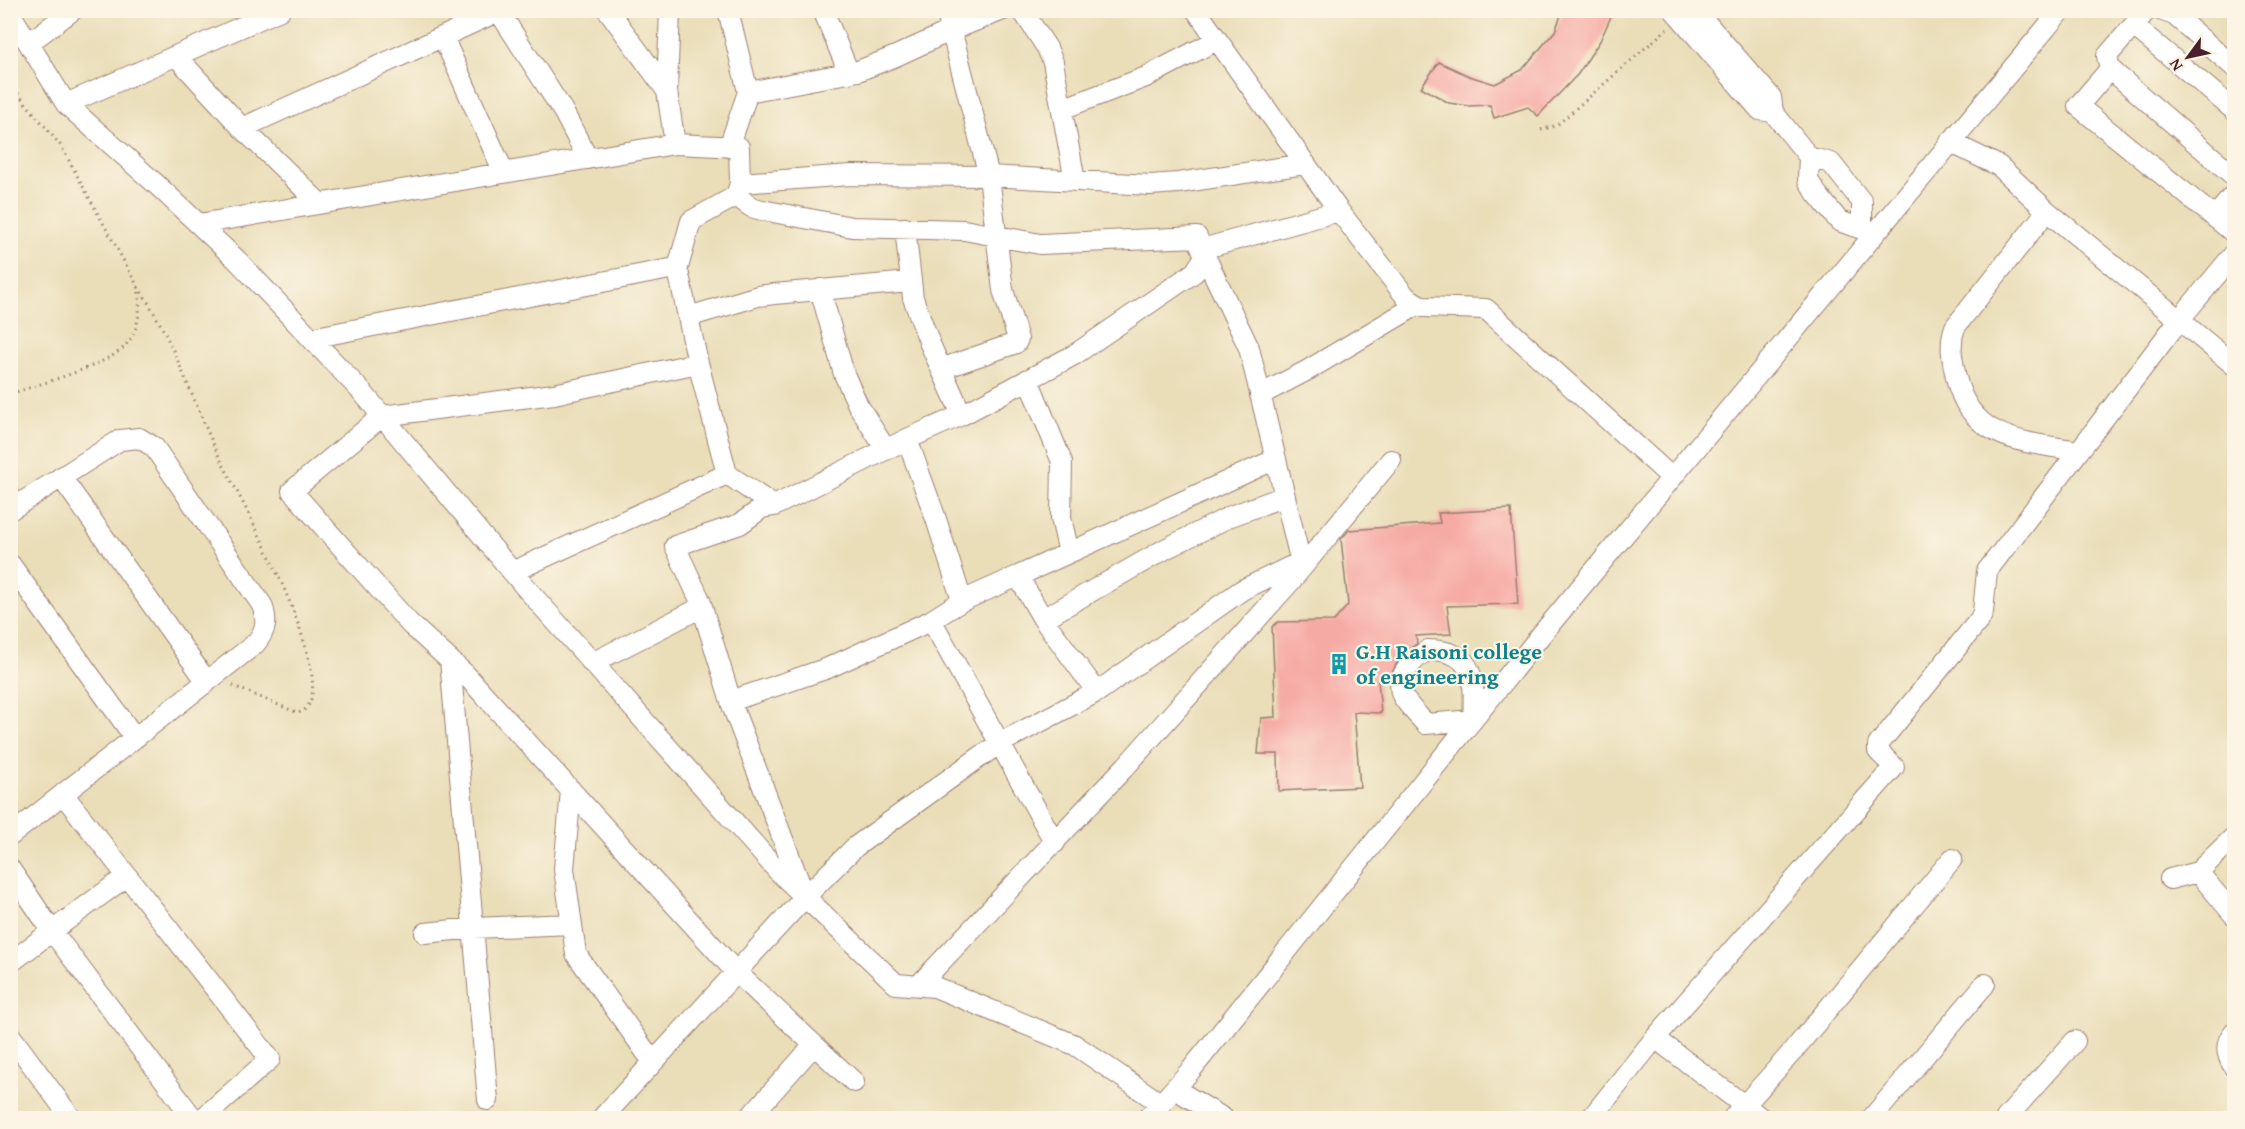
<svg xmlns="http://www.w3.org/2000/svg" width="2245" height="1129" font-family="'Gentium Book Plus',serif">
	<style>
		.building { fill: #f6aaa4 }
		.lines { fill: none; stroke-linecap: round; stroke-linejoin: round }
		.minor-casing { stroke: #9a7e72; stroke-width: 22 }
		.path { stroke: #9a7e72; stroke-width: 3; stroke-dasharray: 1.5 4.5; stroke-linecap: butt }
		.minor { stroke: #fff; stroke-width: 20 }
		.labels { text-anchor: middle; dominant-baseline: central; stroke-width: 4.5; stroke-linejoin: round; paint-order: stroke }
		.culture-label { font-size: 22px; font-weight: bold; fill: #0d838f; stroke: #fcf5e5; text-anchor: start }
	</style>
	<rect width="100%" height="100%" fill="#fcf5e5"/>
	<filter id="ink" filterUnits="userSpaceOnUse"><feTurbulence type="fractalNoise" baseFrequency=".0167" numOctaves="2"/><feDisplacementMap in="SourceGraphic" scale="12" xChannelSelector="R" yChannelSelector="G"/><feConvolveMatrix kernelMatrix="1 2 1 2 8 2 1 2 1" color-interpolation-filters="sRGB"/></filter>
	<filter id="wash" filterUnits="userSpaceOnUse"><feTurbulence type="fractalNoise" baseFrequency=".008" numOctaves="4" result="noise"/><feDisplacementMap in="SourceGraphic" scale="24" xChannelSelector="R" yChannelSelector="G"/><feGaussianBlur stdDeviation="1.35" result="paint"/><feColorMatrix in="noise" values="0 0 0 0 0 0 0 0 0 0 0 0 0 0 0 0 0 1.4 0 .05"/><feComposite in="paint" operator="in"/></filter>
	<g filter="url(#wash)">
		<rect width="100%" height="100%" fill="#eadeb9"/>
		<g id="blocks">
			<path class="building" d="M1563,10H1614L1600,41L1578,74L1538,116L1528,107L1494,118L1490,105L1469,106L1449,103L1421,87L1439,62L1469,76L1495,84L1522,70L1555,31Z
				M1511,509L1518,604L1447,606L1451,634L1416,636L1417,643L1398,661L1389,679L1378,680L1381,713L1354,712L1360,787L1279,791L1278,754H1258L1261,718L1276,717L1272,627L1278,622L1334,621L1348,605L1341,539L1349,530L1440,523L1438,513Z"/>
		</g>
	</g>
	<g filter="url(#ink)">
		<use href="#blocks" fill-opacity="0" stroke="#9a7e72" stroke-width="1.5"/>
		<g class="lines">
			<defs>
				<path id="minor" d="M498,10L563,111L588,159
					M728,10L748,92
					M823,10L849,73
					M1022,10L1047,48L1053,62L1075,181
					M1196,10L1339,211L1406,297L1423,307L1486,309L1672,478
					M1674,10L1760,110L1773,112
					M1695,10L1771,97L1773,112L1809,157
					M2147,10L2107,56L2110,69L2078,106L2234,233
					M2160,10L2174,15L2234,67
					M10,13L66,104L157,185L238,261L363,393L525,587L778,871L896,984L935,987L1075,1045L1160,1103
					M2134,26L2234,110
					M443,37L504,173
					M30,42L73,10
					M177,57L242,128L319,203
					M2110,69L2234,176
					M667,91L670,10
					M66,104L280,10
					M1062,109L1146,77L1217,40
					M242,128L499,11
					M1950,142L1999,166L2047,211L2234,365
					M675,144L739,147L740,183L736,196L751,207L762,210L852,227L964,230L1040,244L1197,237L1205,256L1195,272L1074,355L962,415L907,439
					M729,147L748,92L858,71L896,56L952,30L1003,10
					M1809,157L1831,163L1862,202V229L1839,221L1817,194L1808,180Z
					M740,183L851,175L989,176L1150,185L1178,183L1305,164
					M2047,211L1955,327C1949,343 1952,360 1956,377C1970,441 2025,442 2079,451
					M2215,217L2234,194
					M199,224L675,144L667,91L608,10
					M905,228L913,298L930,344L962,415
					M1202,249L1339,211
					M1205,256L1249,348L1302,567
					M677,271L691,221L736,196
					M820,289L844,374L858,405L886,450
					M688,317L758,296L774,294L910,282
					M311,338L670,269H675L679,275L698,363
					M941,369L1016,343L1018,339L1003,290L989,176L946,10
					M1028,379L1062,462L1061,518L1069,553
					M1260,395L1308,370L1417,305
					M727,474L774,506
					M61,477L207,682
					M10,510L120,440L139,438L154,447L262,605C268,621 266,631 255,644L63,794
					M10,564L135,738
					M512,572L727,474L698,363L554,394L382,416L292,491L410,624L466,675L736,972L854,1082
					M1018,576L1276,459
					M930,621L962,601
					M1428,650C1476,650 1475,682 1473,720L1426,724C1418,715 1408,706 1402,695C1394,676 1415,658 1428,650Z
					M450,660L488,1100
					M592,663L702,607
					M1097,692L1242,590L1300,562
					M731,701L828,668L930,621L934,625L1055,843
					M571,790L564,869L576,954L653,1062
					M10,836L63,794L270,1059L203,1118
					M10,869L52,931L10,963
					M2198,872L2234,915
					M127,876L52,931L193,1118
					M2170,879L2198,872L2234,837
					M805,897L855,847L977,759L1000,743L1097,692L1043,619L1167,548L1231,516L1285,496
					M425,933L473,928L572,924
					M918,986L1126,766L1290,582L1391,460
					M2234,1032C2224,1044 2226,1055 2234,1067
					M10,1035L71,1118
					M1175,1089L1223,1118
					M602,1118L805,897L733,708L700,600L675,546L740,524L762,508L774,506L907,439L936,519L962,601L1018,576L1043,619
					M749,1118L814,1045
					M1148,1118L1191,1070L1541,635L2061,10
					M1593,1118L1592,1117L1655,1038
					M1733,1118L1793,1051L1952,859
					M1761,1118L1655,1038L1894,767L1878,751V745L1980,619L1983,612L1987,571L2180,319L2234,254
					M1872,1118L1985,984
					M2006,1118L2075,1041"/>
			</defs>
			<use href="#minor" class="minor-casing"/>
			<path class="path" d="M10,84L61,146L138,287C141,307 140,328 126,345C108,366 38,384 10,394
				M1541,130L1557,125L1667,29
				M138,287C173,338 191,397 217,452C232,485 354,697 298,713L231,685"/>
			<use href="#minor" class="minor"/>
		</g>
	</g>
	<defs>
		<symbol id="building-bare" viewBox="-9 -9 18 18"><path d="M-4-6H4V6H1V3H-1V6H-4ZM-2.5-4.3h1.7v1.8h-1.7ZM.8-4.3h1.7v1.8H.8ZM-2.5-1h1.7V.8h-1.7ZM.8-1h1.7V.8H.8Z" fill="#0f9aa8" stroke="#fcf5e5" stroke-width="2.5" paint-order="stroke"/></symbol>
	</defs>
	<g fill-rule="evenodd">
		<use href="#building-bare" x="1324" y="649" width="30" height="30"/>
	</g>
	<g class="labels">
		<g class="culture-label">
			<text x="1356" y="651">G.H Raisoni college<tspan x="1356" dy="25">of engineering</tspan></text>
		</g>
	</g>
	<rect width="2245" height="1129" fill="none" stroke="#fcf5e5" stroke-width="36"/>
	<g transform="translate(2188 57) rotate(237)" stroke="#fcf5e5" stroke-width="4.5" paint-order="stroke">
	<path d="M0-4.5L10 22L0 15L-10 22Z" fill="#4a1f2b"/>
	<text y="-9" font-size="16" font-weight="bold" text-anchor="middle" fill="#4a1f2b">N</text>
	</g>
</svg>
